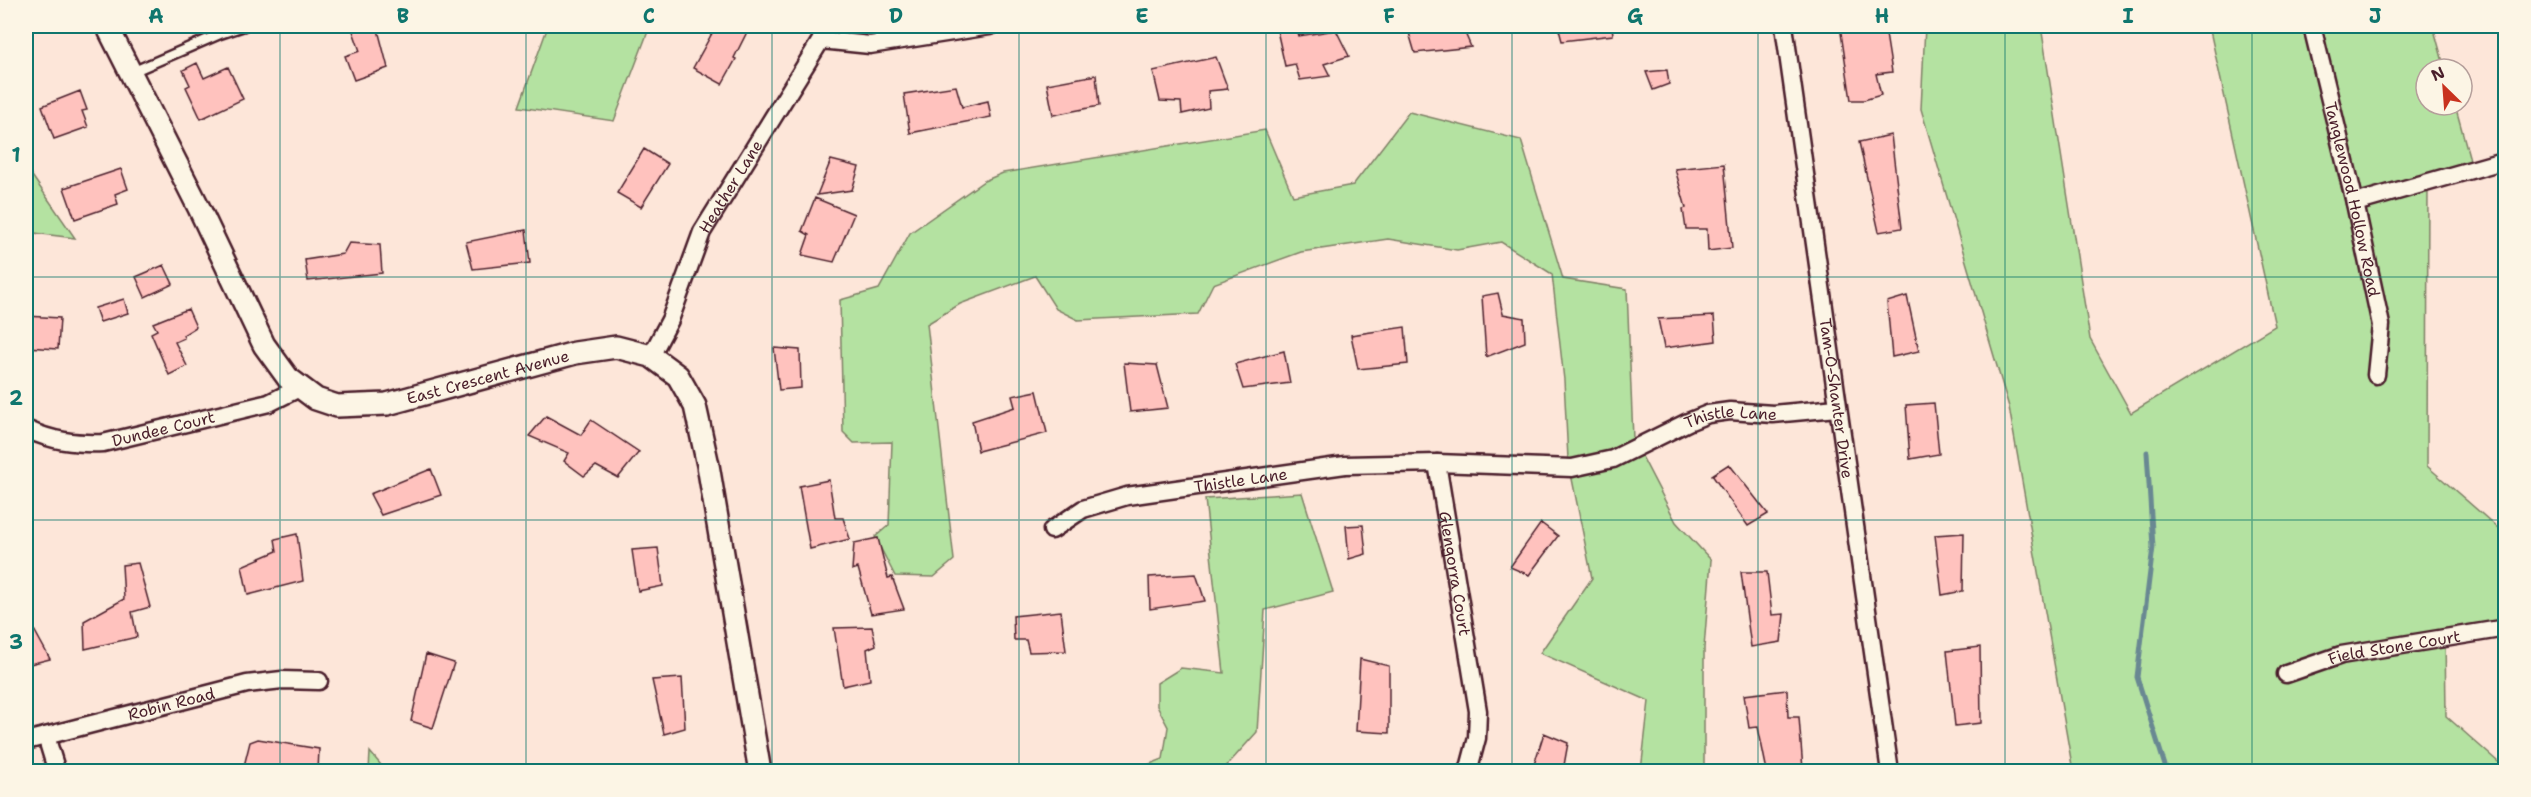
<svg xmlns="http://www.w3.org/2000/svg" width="2531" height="797" font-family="'Shantell Sans',sans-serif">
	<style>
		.green { fill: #b4e2a1; stroke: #7f8066; stroke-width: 1.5 }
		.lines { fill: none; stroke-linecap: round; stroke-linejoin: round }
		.stream { stroke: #698892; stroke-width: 5 }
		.building { fill: #ffc2be; stroke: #4a1f2b; stroke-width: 1.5 }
		.service-casing { stroke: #4a1f2b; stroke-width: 13 }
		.minor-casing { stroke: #4a1f2b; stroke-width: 21 }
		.tertiary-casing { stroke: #4a1f2b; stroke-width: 26 }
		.service { stroke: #fcf5e5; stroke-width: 8 }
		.minor { stroke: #fcf5e5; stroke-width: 16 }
		.tertiary { stroke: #fcf5e5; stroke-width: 21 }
		.grid { fill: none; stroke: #0f766e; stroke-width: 1.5; stroke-opacity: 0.55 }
		.labels { text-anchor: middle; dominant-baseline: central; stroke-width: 4.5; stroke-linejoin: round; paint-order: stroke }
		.street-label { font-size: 16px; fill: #4a1f2b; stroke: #fcf5e5 }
		.neatline { fill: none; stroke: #0f766e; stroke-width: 2 }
		.grid-label { font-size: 20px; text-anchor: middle; font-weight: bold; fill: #0f766e }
	</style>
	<rect width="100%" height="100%" fill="#fde6d9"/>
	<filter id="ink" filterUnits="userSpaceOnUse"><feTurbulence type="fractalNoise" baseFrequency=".0167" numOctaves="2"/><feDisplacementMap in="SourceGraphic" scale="12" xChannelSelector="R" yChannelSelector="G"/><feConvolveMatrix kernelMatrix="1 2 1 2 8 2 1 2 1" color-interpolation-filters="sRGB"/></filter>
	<g filter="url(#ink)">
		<path class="green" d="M548,26H650L614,121L519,107Z
			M1925,26H2041L2090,339L2131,413L2275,326L2209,26H2433L2445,69H2426V105H2455L2472,167L2428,178L2427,466L2506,535L2505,626L2445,634L2446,716L2505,768V771H2073L2009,407L1921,109Z
			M1409,112L1521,140L1563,279L1627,289L1633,439L1676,522L1711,560L1704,648V771H1641L1649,701L1540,653L1592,578L1568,459L1564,380L1552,274L1501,242L1457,250L1388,239L1301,252L1213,284L1198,314L1078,320L1056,309L1035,276L960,304L927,324L954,560L934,577L895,576L875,537L889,525L892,442L854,443L843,432L840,300L879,289L910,233L984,181L1003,173L1265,130L1293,196L1353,185Z
			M26,167L75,238L26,232Z
			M1302,493L1333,592L1265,610L1257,732L1222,771H1132L1163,759L1168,727L1157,706V683L1181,668L1224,673L1205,499Z
			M370,752L386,771H369Z"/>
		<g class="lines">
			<path class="stream" d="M2147,452L2153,547L2137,677L2167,772"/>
		</g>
		<path class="building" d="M370,26H377L388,68L354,80L345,56L360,51L353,31Z
			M716,26H750L734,58L736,59L722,84L693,68Z
			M1276,26H1296L1299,36L1336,30L1349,56L1324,64L1330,76L1300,80L1295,64L1285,66Z
			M1407,26H1462L1471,47L1415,53Z
			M1558,26H1612L1613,35L1562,41Z
			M1840,26H1868L1869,33L1885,28L1892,72L1876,74L1881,95L1864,100H1851Z
			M1216,57L1228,89L1208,91L1209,108L1182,114L1181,102L1160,101L1153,71Z
			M197,63L204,78L228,67L243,99L201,119L186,87L190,85L183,70Z
			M1667,70L1669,84L1653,90L1646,72Z
			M1096,75L1099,106L1053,115L1047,84Z
			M956,86L962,107L988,101L991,117L910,133L904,94Z
			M80,91L87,110L82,111L88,127L54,139L42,106Z
			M1891,135L1902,228L1879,232L1859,142Z
			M644,149L668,164L641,207L617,193Z
			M831,160L859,167L852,190L817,195Z
			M1724,164L1732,248L1708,251L1707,229H1686L1683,209L1686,208L1675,169Z
			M121,169L128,189L115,194L118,204L75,219L64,188Z
			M815,198L854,214L834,262L802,255L809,235L802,231Z
			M526,230L530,263L473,269L466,242Z
			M349,243L380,245L382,273L308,281L305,260L343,254Z
			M164,265L173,284L145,297L136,277Z
			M1498,293L1503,314L1524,318L1525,342L1486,357L1482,296Z
			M1907,296L1919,351L1892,357L1887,302Z
			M124,299L128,313L100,322L95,308Z
			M188,309L196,327L183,335L184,338L175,342L187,366L169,375L151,333L157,330L153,323Z
			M26,316L60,318L58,349L26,347Z
			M1714,316L1716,341L1664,348L1658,319Z
			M1405,327L1408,364L1358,369L1351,335Z
			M774,348L800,350L801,388L779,390Z
			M1284,351L1290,383L1243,389L1235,364Z
			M1124,363L1157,365L1168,408L1130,412Z
			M1037,391L1047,433L978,451L972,421L1015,407L1012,396Z
			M1934,403L1939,454L1910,459L1906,405Z
			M546,416L581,435L591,420L639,452L618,478L596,466L584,476L564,461L569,453L529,436Z
			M1729,464L1768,514L1748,526L1712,475Z
			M431,469L441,495L381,515L370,494Z
			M829,480L835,518H843L850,539L810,549L799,486Z
			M1541,523L1558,536L1529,575L1510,567Z
			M1363,525L1366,554L1349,559L1346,526Z
			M1964,533L1963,591L1942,595L1935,535Z
			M297,534L303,581L248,595L242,566L277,551L275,539Z
			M878,538L888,578L892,577L904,609L871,614L858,568L852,570L854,543Z
			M658,548L663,586L638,591L632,550Z
			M138,563L150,607L132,612L137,637L85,649L84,621L124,599L122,565Z
			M1741,572H1767L1772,615L1784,614L1781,642L1751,647Z
			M1196,574L1205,601L1150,609L1149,577Z
			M1061,611L1066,651L1029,652L1026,640H1014L1013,616Z
			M26,615L50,659L26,665Z
			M872,627L876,645L867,649L870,680L843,686L834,628Z
			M1980,647L1981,723L1955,726L1947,651Z
			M426,654L454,663L433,728L411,721Z
			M1360,659L1389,666V733L1356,731Z
			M682,678L685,728L664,734L652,680Z
			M1787,690L1788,717H1799L1803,770L1767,771L1758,727L1749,728L1744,695Z
			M1544,733L1568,743L1563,771H1532Z
			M258,739L319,749L318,771L243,770L250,742Z"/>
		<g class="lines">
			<defs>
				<path id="service" d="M132,72L220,34L244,26"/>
				<g id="minor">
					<path id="s1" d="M1784,26L1890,772"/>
					<path id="s2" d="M2312,26L2355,203L2381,325L2376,375"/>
					<path d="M821,40L870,45L990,26"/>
					<path d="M2355,203L2506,160"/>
					<path id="s3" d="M651,356L670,320L702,232L821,40L824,26"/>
					<path id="s4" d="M26,429C52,441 75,444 103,443L269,403L299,388"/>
					<path id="s5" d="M1437,463L1478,711L1477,738L1468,772"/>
					<path id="s6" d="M1052,530L1083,509L1127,496L1345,465L1437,463L1572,468L1613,459L1688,422L1708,414L1730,411L1773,414L1837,408"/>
					<path id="s7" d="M2286,674L2341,655L2506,628"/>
					<path d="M46,736L57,772"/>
					<path id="s8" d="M26,741L247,684L282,680L319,681"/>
				</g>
				<g id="tertiary">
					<path id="s9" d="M107,26L199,208L264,345L288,378L316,399L337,406L387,404L575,353L616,347L651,356L678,376L695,406L708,465L760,772"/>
				</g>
			</defs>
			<use href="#service" class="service-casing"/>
			<use href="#minor" class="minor-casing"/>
			<use href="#tertiary" class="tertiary-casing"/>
			<use href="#service" class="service"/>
			<use href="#minor" class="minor"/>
			<use href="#tertiary" class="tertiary"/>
		</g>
	</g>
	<path class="grid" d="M280,26V772M526,26V772M772,26V772M1019,26V772M1266,26V772M1512,26V772M1758,26V772M2005,26V772M2252,26V772M26,277H2506M26,520H2506"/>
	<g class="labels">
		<g class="street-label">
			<text stroke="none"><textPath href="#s3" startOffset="188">Heather Lane</textPath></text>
			<text stroke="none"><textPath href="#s2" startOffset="178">Tanglewood Hollow Road</textPath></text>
			<text stroke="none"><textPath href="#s9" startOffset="608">East Crescent Avenue</textPath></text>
			<text stroke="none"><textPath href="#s1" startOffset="376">Tam-O-Shanter Drive</textPath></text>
			<text stroke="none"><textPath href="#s6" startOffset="700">Thistle Lane</textPath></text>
			<text stroke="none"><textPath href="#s4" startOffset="141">Dundee Court</textPath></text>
			<text stroke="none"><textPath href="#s6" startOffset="198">Thistle Lane</textPath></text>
			<text stroke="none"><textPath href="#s5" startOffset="112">Glengorra Court</textPath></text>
			<text stroke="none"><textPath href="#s7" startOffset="112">Field Stone Court</textPath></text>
			<text stroke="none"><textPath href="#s8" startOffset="150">Robin Road</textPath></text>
		</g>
	</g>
	<rect width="2531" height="797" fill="none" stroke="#fcf5e5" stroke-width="66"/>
	<g transform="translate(2444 87) rotate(335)"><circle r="28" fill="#fcf5e5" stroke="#b59f9b" stroke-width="1.5"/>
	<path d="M0-4.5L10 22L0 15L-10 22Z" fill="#c8321e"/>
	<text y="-9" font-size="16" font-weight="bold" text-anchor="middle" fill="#4a1f2b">N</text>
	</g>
	<rect x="33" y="33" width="2465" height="731" class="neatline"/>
	<g class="grid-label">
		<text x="156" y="23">A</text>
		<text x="403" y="23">B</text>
		<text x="649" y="23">C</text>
		<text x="896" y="23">D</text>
		<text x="1142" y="23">E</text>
		<text x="1389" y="23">F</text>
		<text x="1635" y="23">G</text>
		<text x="1882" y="23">H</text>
		<text x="2128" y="23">I</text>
		<text x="2375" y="23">J</text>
		<text x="16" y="162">1</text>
		<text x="16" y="405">2</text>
		<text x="16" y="649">3</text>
	</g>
</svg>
